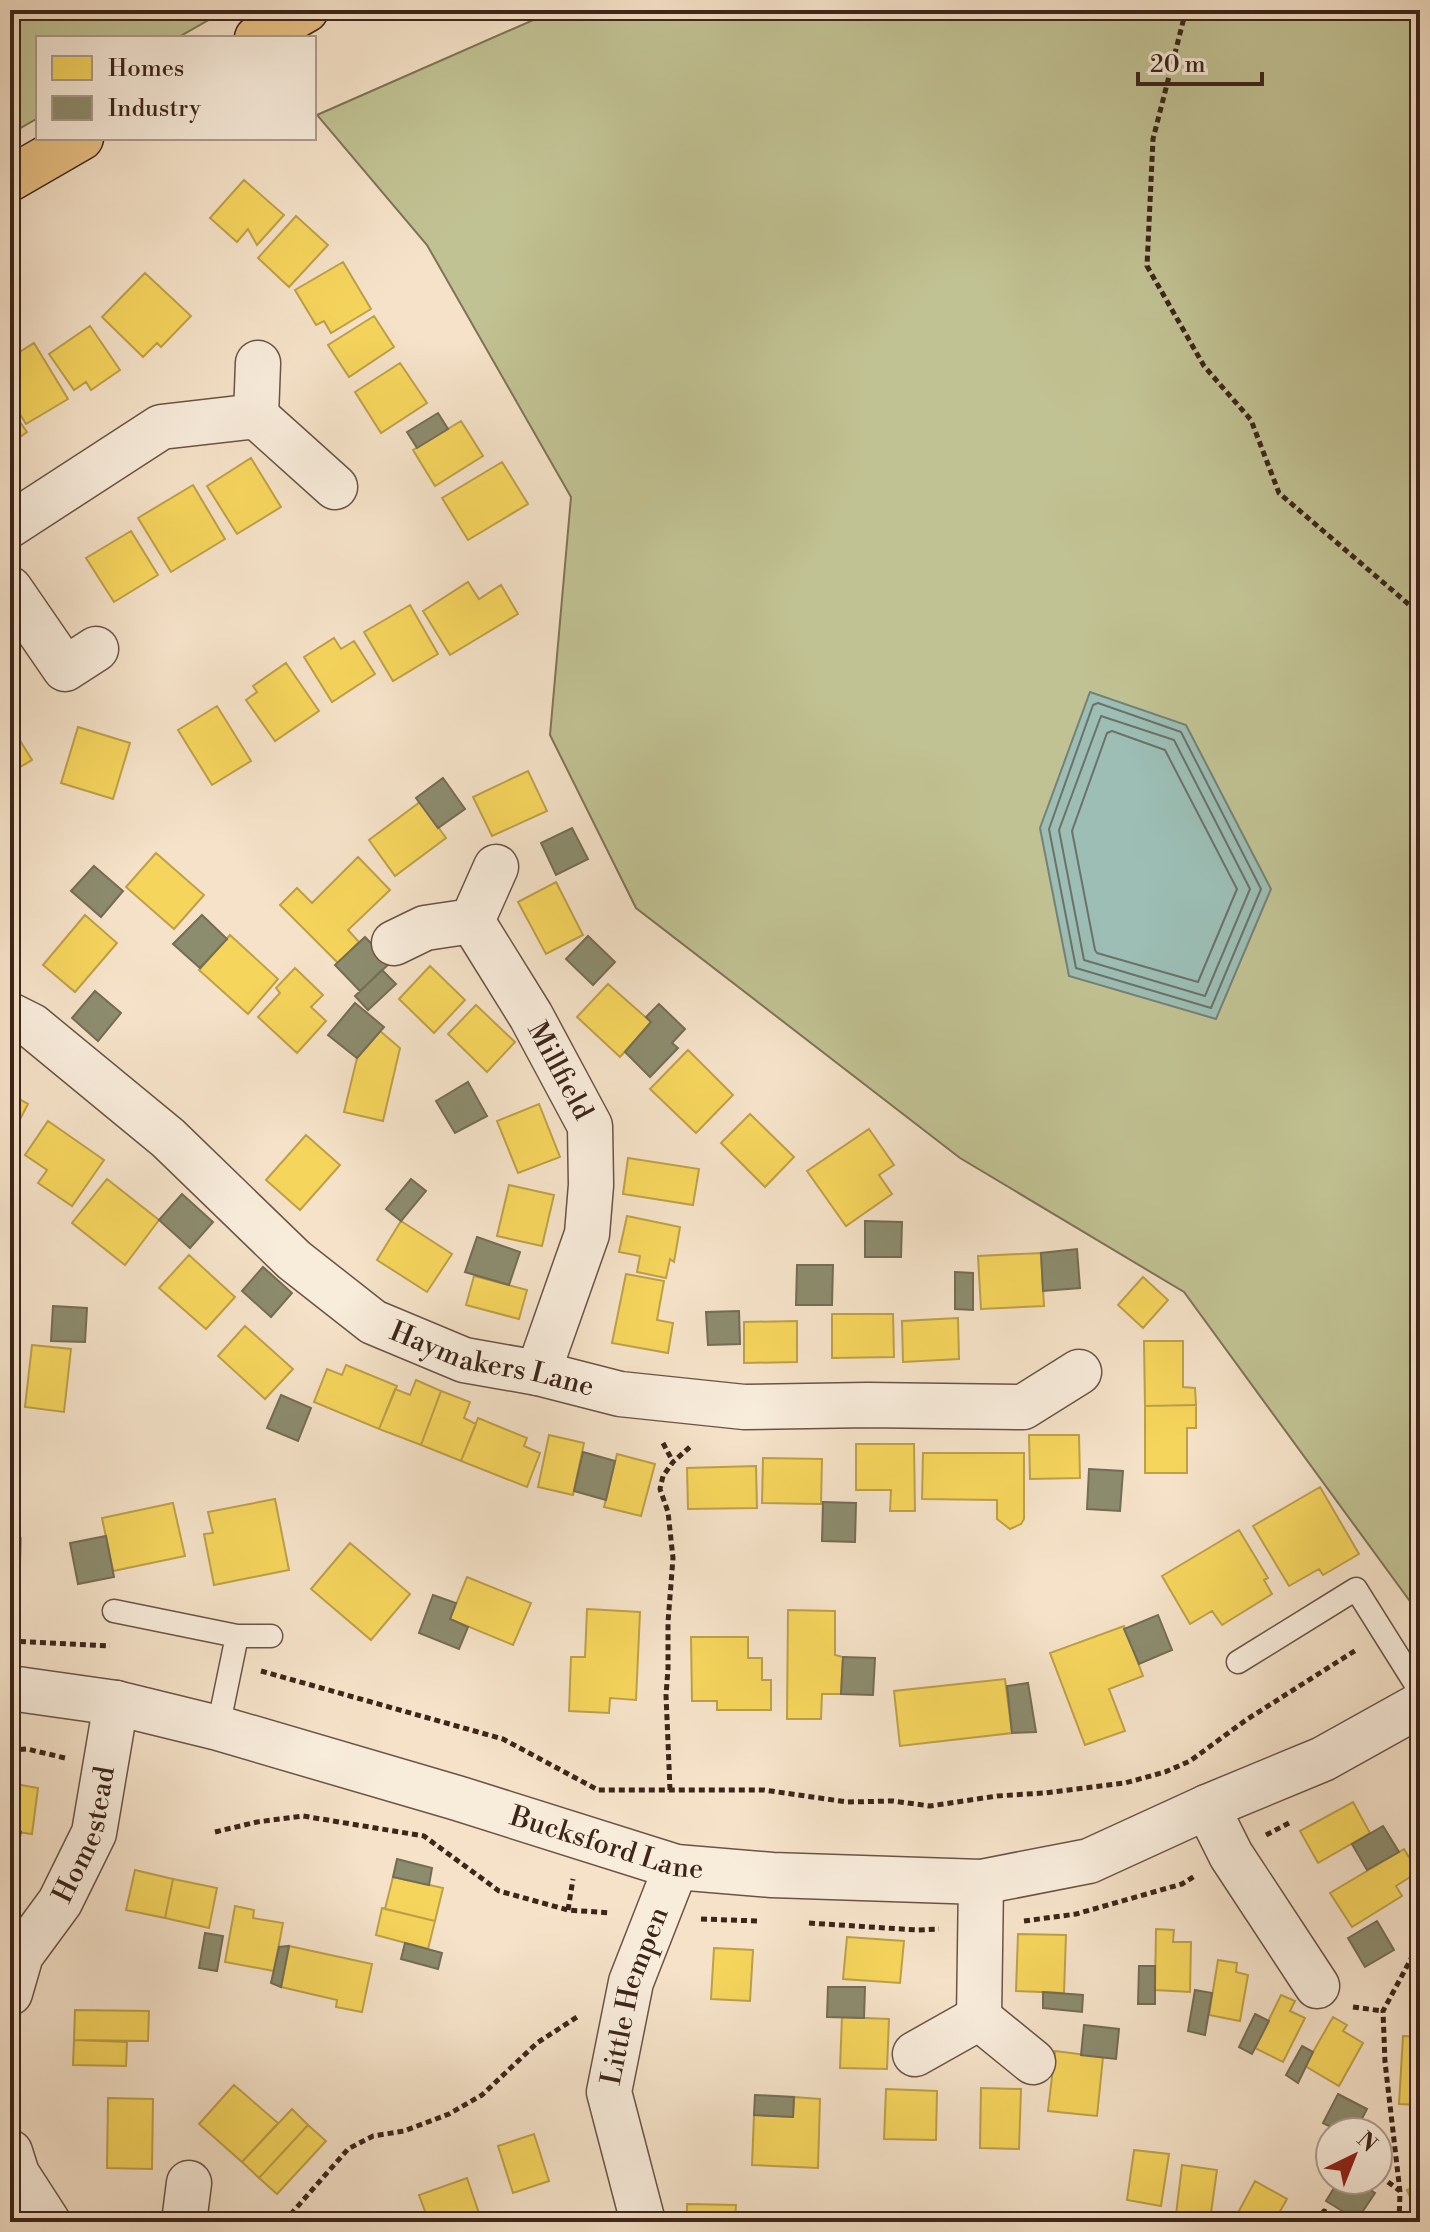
<svg xmlns="http://www.w3.org/2000/svg" width="1430" height="2232" font-family="'Libre Bodoni',serif">
	<style>
		.green { fill: #c1c293; stroke: #7f7456; stroke-width: 2 }
		.water { fill: #9cbeb5; stroke: #768177; stroke-width: 2 }
		.homes { fill: #f6d55c; stroke: #bea048; stroke-width: 2 }
		.industry { fill: #8c8c6e; stroke: #746d55; stroke-width: 2 }
		.lines { fill: none; stroke-linecap: round; stroke-linejoin: round }
		.shore { stroke: #6c7268; stroke-width: 2 }
		.service-casing { stroke: #6b5446; stroke-width: 25 }
		.minor-casing { stroke: #6b5446; stroke-width: 47 }
		.primary-casing { stroke: #3d251a; stroke-width: 47 }
		.path { stroke: #3d251a; stroke-width: 5; stroke-dasharray: 6 4; stroke-linecap: butt }
		.service { stroke: #f8ecdb; stroke-width: 22 }
		.minor { stroke: #f8ecdb; stroke-width: 44 }
		.primary { stroke: #eac184; stroke-width: 44 }
		.labels { text-anchor: middle; dominant-baseline: central; stroke-width: 8; stroke-linejoin: round; paint-order: stroke }
		.street-label { font-size: 28px; fill: #3d251a; stroke: #f8ecdb }
	</style>
	<rect width="100%" height="100%" fill="#f5e2c8"/>
	<filter id="stains"><feTurbulence type="fractalNoise" baseFrequency=".0025" numOctaves="4"/><feColorMatrix values="0 0 0 0 .2 0 0 0 0 .09 0 0 0 0 .02 0 0 0 .5 -.17"/></filter>
	<radialGradient id="worn" r=".72"><stop offset=".6" stop-color="#630" stop-opacity="0"/><stop offset="1" stop-color="#630" stop-opacity=".3"/></radialGradient>
	<path class="green" d="M10,10H226L177,38H38V118L10,134Z
		M556,10H1420V1615L1184,1292L960,1158L636,908L550,735L571,497L427,245L317,115Z"/>
	<path class="water" d="M1090,692L1186,725L1271,889L1216,1019L1069,976L1040,828Z"/>
	<path class="homes" d="M244,180L284,215L257,245L248,229L237,242L210,218Z
		M296,216L328,245L289,287L258,258Z
		M343,262L371,309L331,333L324,321L316,325L295,290Z
		M145,273L191,316L161,347L157,343L143,357L102,317Z
		M374,316L394,347L349,377L328,345Z
		M90,326L120,370L91,390L86,382L74,390L49,354Z
		M34,343L68,399L26,424L10,398V358Z
		M400,363L427,403L381,433L355,392Z
		M10,408L27,432L10,444Z
		M461,421L483,456L435,486L413,450Z
		M251,458L281,507L237,534L207,486Z
		M502,462L528,504L468,540L442,498Z
		M193,485L225,539L171,572L138,518Z
		M131,531L158,575L114,602L86,558Z
		M468,582L479,599L501,585L518,614L450,655L423,611Z
		M410,605L438,654L393,681L364,632Z
		M334,638L341,649L354,641L375,674L332,702L304,657Z
		M286,663L319,711L275,741L246,700L257,692L253,686Z
		M217,706L251,761L212,785L178,730Z
		M11,726L32,760L10,773V727Z
		M78,727L130,743L113,799L61,783Z
		M528,771L547,811L492,836L473,797Z
		M420,802L446,838L395,876L369,840Z
		M156,853L204,895L174,929L126,887Z
		M358,857L390,890L348,930L359,942L338,963L280,905L297,888L312,903Z
		M556,882L583,935L546,954L518,902Z
		M85,915L117,943L75,992L43,965Z
		M230,935L278,979L248,1014L199,970Z
		M430,966L465,1000L434,1033L399,999Z
		M295,968L323,995L311,1007L326,1021L297,1053L258,1017L280,993L276,988Z
		M608,984L651,1022L620,1057L577,1017Z
		M476,1005L515,1042L487,1072L448,1034Z
		M380,1031L400,1048L383,1121L344,1112L357,1058Z
		M688,1050L733,1095L696,1133L650,1089Z
		M10,1094L28,1104L10,1139Z
		M539,1104L560,1157L518,1173L497,1121Z
		M750,1114L794,1157L765,1187L721,1143Z
		M48,1121L104,1160L72,1206L38,1183L47,1170L25,1155Z
		M869,1129L894,1165L879,1175L892,1194L846,1226L807,1171Z
		M306,1135L340,1165L300,1210L266,1180Z
		M628,1158L699,1169L693,1205L623,1194Z
		M107,1179L159,1220L125,1265L72,1223Z
		M509,1185L554,1195L542,1246L497,1236Z
		M627,1216L680,1227L674,1262L670,1259L666,1278L637,1272L640,1256L619,1252Z
		M401,1221L452,1254L427,1292L377,1260Z
		M1041,1253L1044,1306L981,1309L978,1256Z
		M189,1255L235,1297L206,1329L159,1288Z
		M626,1274L664,1281L657,1320L673,1323L668,1353L612,1343Z
		M474,1276L527,1290L519,1319L466,1305Z
		M1143,1277L1168,1300L1143,1328L1118,1305Z
		M832,1314H893L894,1357L832,1358Z
		M958,1318L959,1359L903,1362L902,1321Z
		M797,1321V1362L744,1363V1322Z
		M245,1326L293,1369L265,1399L218,1356Z
		M1144,1341H1183V1387L1195,1388L1196,1405L1145,1406Z
		M32,1345L71,1349L64,1412L25,1407Z
		M346,1365L397,1386L379,1429L314,1402L327,1369L342,1375Z
		M416,1380L441,1391L421,1445L379,1429L395,1389L410,1395Z
		M441,1391L470,1402L464,1418L476,1424L461,1461L421,1445Z
		M1196,1405V1428H1187V1473H1145V1406Z
		M478,1418L527,1438L524,1446L540,1453L527,1487L461,1461Z
		M549,1435L584,1443L573,1495L538,1487Z
		M1029,1435H1079L1080,1478L1030,1479Z
		M856,1444H914L915,1511H890L891,1490H856Z
		M923,1453H1024V1519L1021,1524L1010,1529L997,1519V1500L922,1499Z
		M617,1454L655,1464L641,1516L604,1507Z
		M763,1458L822,1459L821,1504L762,1503Z
		M756,1466L757,1508L688,1509L687,1468Z
		M1320,1487L1359,1554L1323,1575L1319,1569L1289,1586L1253,1526Z
		M275,1499L289,1570L214,1585L204,1534L213,1533L208,1512Z
		M173,1503L185,1556L113,1571L102,1518Z
		M1239,1530L1268,1578L1264,1580L1272,1594L1222,1625L1212,1611L1190,1624L1162,1576Z
		M10,1538H21L19,1590L10,1589Z
		M350,1543L410,1594L371,1640L311,1589Z
		M467,1577L531,1603L513,1645L450,1619Z
		M587,1609L640,1612L636,1700L610,1698L609,1713L569,1711L571,1657H585Z
		M788,1610L835,1611V1655L843,1657L841,1694H822L821,1719H787Z
		M1124,1626L1143,1676L1109,1689L1125,1731L1085,1745L1050,1653Z
		M691,1637H748V1658H762V1680H771V1710H717V1701H692Z
		M1005,1679L1012,1733L900,1746L894,1691Z
		M10,1783L38,1788L32,1834L10,1831Z
		M1353,1802L1370,1833L1318,1863L1300,1831Z
		M1404,1849L1418,1872L1396,1886L1402,1896L1352,1927L1330,1893Z
		M135,1870L173,1879L165,1918L126,1910Z
		M393,1877L443,1888L435,1921L385,1909Z
		M173,1879L217,1888L209,1928L165,1918Z
		M235,1906L254,1910L253,1918L283,1923L274,1971L225,1962Z
		M382,1908L435,1921L428,1949L376,1935Z
		M1156,1929L1174,1930L1173,1942H1191L1190,1992L1155,1990Z
		M1018,1934L1066,1935L1064,1993L1016,1991Z
		M847,1937L904,1941L900,1983L843,1979Z
		M289,1946L372,1964L362,2012L336,2007L337,2000L281,1987Z
		M714,1948L753,1950L750,2001L711,1999Z
		M1218,1960L1237,1963L1236,1972L1248,1975L1240,2021L1209,2015Z
		M1281,1995L1295,2001L1290,2011L1305,2018L1283,2062L1255,2048Z
		M75,2010L149,2011L148,2041L74,2040Z
		M842,2017L889,2019L887,2069L840,2068Z
		M1333,2017L1347,2025L1343,2031L1363,2043L1339,2086L1305,2066Z
		M1403,2036L1420,2037V2105L1399,2104Z
		M74,2040L127,2042L126,2066L73,2065Z
		M1055,2051L1103,2057L1097,2116L1048,2111Z
		M234,2085L278,2123L242,2162L199,2124Z
		M981,2088L1021,2089L1019,2149L980,2148Z
		M886,2089L937,2091L936,2140L884,2139Z
		M794,2097L820,2099L818,2168L752,2165L754,2115L793,2117Z
		M108,2098L153,2099L152,2169L107,2168Z
		M292,2109L308,2125L259,2178L242,2162Z
		M308,2125L326,2141L277,2194L259,2178Z
		M534,2134L549,2181L513,2193L498,2146Z
		M1134,2150L1169,2154L1161,2206L1127,2200Z
		M1182,2165L1217,2170L1210,2220L1176,2215Z
		M467,2178L482,2222H429L419,2195Z
		M1255,2181L1287,2199L1274,2222H1233Z
		M1420,2185V2220L1407,2190Z
		M687,2204L736,2205L735,2220H757L756,2222H687Z"/>
	<path class="industry" d="M438,413L448,429L417,448L407,432Z
		M443,778L465,809L438,828L416,798Z
		M572,828L588,859L556,875L541,843Z
		M94,866L123,891L101,917L71,891Z
		M202,915L227,939L200,968L173,944Z
		M588,936L615,962L593,985L566,959Z
		M365,937L390,963L360,991L335,965Z
		M382,970L396,984L368,1010L355,996Z
		M95,991L121,1013L98,1041L72,1018Z
		M355,1003L384,1027L357,1058L328,1035Z
		M659,1004L685,1029L672,1043L678,1048L650,1077L625,1052L651,1022L646,1017Z
		M468,1082L487,1116L455,1133L436,1101Z
		M411,1179L426,1191L401,1221L386,1209Z
		M182,1194L213,1222L190,1248L159,1220Z
		M865,1221L902,1222L901,1257H865Z
		M477,1237L520,1252L509,1285L465,1272Z
		M1077,1249L1080,1288L1043,1291L1041,1253Z
		M797,1265H833L832,1305H796Z
		M263,1267L292,1293L271,1317L242,1291Z
		M955,1272L973,1273V1310L955,1309Z
		M53,1306L87,1308L85,1342L51,1341Z
		M739,1311L740,1344L708,1345L706,1312Z
		M281,1395L311,1408L298,1441L267,1428Z
		M583,1452L615,1461L606,1500L574,1491Z
		M1089,1469L1123,1471L1120,1511L1087,1509Z
		M823,1502L856,1503L855,1542L822,1541Z
		M106,1536L114,1577L78,1584L70,1543Z
		M433,1595L456,1603L450,1619L468,1627L459,1649L419,1633Z
		M1158,1615L1172,1650L1139,1664L1124,1629Z
		M843,1657L875,1658L873,1695L841,1694Z
		M1028,1683L1036,1732L1012,1733L1007,1686Z
		M1383,1826L1399,1852L1367,1870L1352,1844Z
		M10,1831L21,1832L18,1847L10,1846Z
		M10,1846L18,1847L15,1875H10Z
		M397,1859L432,1868L429,1885L393,1877Z
		M1377,1921L1394,1950L1365,1967L1348,1938Z
		M205,1933L223,1936L217,1971L199,1968Z
		M405,1943L442,1953L438,1969L401,1959Z
		M289,1946L281,1987L271,1983L279,1947Z
		M1139,1966H1155V2004H1138Z
		M828,1987H865L864,2018L827,2017Z
		M1195,1990L1212,1993L1205,2035L1188,2031Z
		M1043,1992L1083,1995L1082,2012L1043,2008Z
		M1255,2014L1269,2021L1252,2054L1239,2047Z
		M1084,2025L1119,2029L1116,2059L1081,2055Z
		M1302,2046L1313,2052L1298,2083L1286,2075Z
		M1338,2094L1367,2109L1355,2132H1341L1323,2123Z
		M755,2095L794,2097L793,2117L754,2115Z
		M1339,2180H1356L1375,2193L1357,2220L1326,2201Z"/>
	<g class="lines">
		<path class="shore" d="M1098,703L1181,732L1261,889L1211,1008L1076,968L1049,829L1093,705Z
			M1101,716L1174,740L1250,889L1205,996L1084,960L1059,830Z
			M1112,731L1165,750L1237,889L1198,982L1097,953L1095,950L1072,831L1107,733Z"/>
		<defs>
			<path id="service" d="M114,1611L237,1636H271
				M1238,1662L1356,1589L1420,1691
				M218,1728L237,1636"/>
			<g id="minor">
				<path d="M256,416L258,363"/>
				<path d="M10,525L161,427L256,416L335,487"/>
				<path d="M10,589L65,669L96,649"/>
				<path id="s1" d="M472,921L531,1016L590,1126L591,1185L587,1234L538,1373"/>
				<path d="M394,943L425,928L472,921L496,867"/>
				<path id="s2" d="M10,1015L32,1026L168,1138L294,1260L373,1322L464,1360L538,1373L620,1394L744,1407L868,1405L1023,1407L1079,1372"/>
				<path id="s3" d="M10,1688L116,1703L218,1728L457,1798L676,1867L772,1875L981,1882L1089,1861L1207,1807L1323,1759L1420,1705"/>
				<path d="M1207,1807L1231,1855L1317,1986"/>
				<path id="s4" d="M10,1993L21,1955L60,1902L94,1833L116,1703"/>
				<path d="M979,2018L981,1882"/>
				<path d="M915,2054L979,2018L1033,2062"/>
				<path d="M10,2152L17,2174L48,2222"/>
				<path d="M184,2222L189,2183"/>
				<path id="s5" d="M643,2222L609,2092L631,1982L676,1867"/>
			</g>
			<path id="primary" d="M257,38L306,10
				M10,179L81,138"/>
		</defs>
		<use href="#service" class="service-casing"/>
		<use href="#minor" class="minor-casing"/>
		<use href="#primary" class="primary-casing"/>
		<path class="path" d="M1186,10L1153,139L1147,266L1204,366L1251,420L1279,493L1420,614
			M663,1443L673,1462
			M10,1641L110,1646
			M261,1671L503,1739L598,1790H764L847,1802L893,1801L930,1806L997,1796L1044,1793L1125,1783L1165,1772L1190,1761L1246,1720L1356,1650
			M10,1750L27,1749L65,1758
			M670,1790L666,1695L668,1669V1622L673,1558L668,1512L660,1489L663,1476L673,1462L692,1445
			M215,1832L257,1822L303,1816L424,1836L499,1891L568,1910L611,1913
			M1266,1835L1289,1823
			M568,1910L573,1879
			M701,1919L759,1921
			M1024,1921L1076,1914L1182,1884L1195,1876
			M809,1923L917,1930L939,1929
			M1353,2007L1383,2011
			M1380,2176L1400,2191
			M284,2222L348,2149L373,2136L404,2131L449,2114L482,2095L537,2043L580,2015
			M1316,2222L1324,2211L1348,2222
			M1399,2222L1400,2192L1385,2062L1383,2011L1420,1942"/>
		<use href="#service" class="service"/>
		<use href="#minor" class="minor"/>
		<use href="#primary" class="primary"/>
	</g>
	<g class="labels">
		<g class="street-label">
			<text stroke="none"><textPath href="#s1" startOffset="174">Millfield</textPath></text>
			<text stroke="none"><textPath href="#s2" startOffset="602">Haymakers Lane</textPath></text>
			<text stroke="none"><textPath href="#s4" startOffset="178">Homestead</textPath></text>
			<text stroke="none"><textPath href="#s3" startOffset="618">Bucksford Lane</textPath></text>
			<text stroke="none"><textPath href="#s5" startOffset="234">Little Hempen</textPath></text>
		</g>
	</g>
	<rect width="1430" height="2232" fill="none" stroke="#f5e2c8" stroke-width="40"/>
	<rect x="12" y="12" width="1406" height="2208" fill="none" stroke="#3d251a" stroke-width="4"/>
	<rect x="20" y="20" width="1390" height="2192" fill="none" stroke="#3d251a" stroke-width="2"/>
	<rect x="36" y="36" width="280" height="104" fill="#f8ecdb" stroke="#ad9c8e" stroke-width="2"/>
	<rect x="52" y="56" width="40" height="24" fill="#f6d55c" stroke="#ad9c8e" stroke-width="2"/>
	<text x="108" y="76" font-size="24" fill="#3d251a">Homes</text>
	<rect x="52" y="96" width="40" height="24" fill="#8c8c6e" stroke="#ad9c8e" stroke-width="2"/>
	<text x="108" y="116" font-size="24" fill="#3d251a">Industry</text>
	<g transform="translate(1354 2156) rotate(43)"><circle r="38" fill="#f8ecdb" stroke="#ad9c8e" stroke-width="2"/>
	<path d="M0-6L14 30L0 20L-14 30Z" fill="#8f2418"/>
	<text y="-12" font-size="22" font-weight="bold" text-anchor="middle" fill="#3d251a">N</text>
	</g>
	<path d="M1138 72v12h124v-12" fill="none" stroke="#3d251a" stroke-width="4"/>
	<text x="1150" y="72" font-size="24" fill="#3d251a" stroke="#f8ecdb" stroke-width="6" paint-order="stroke">20 m</text>
	<rect width="100%" height="100%" filter="url(#stains)"/>
	<rect width="100%" height="100%" fill="url(#worn)"/>
</svg>
